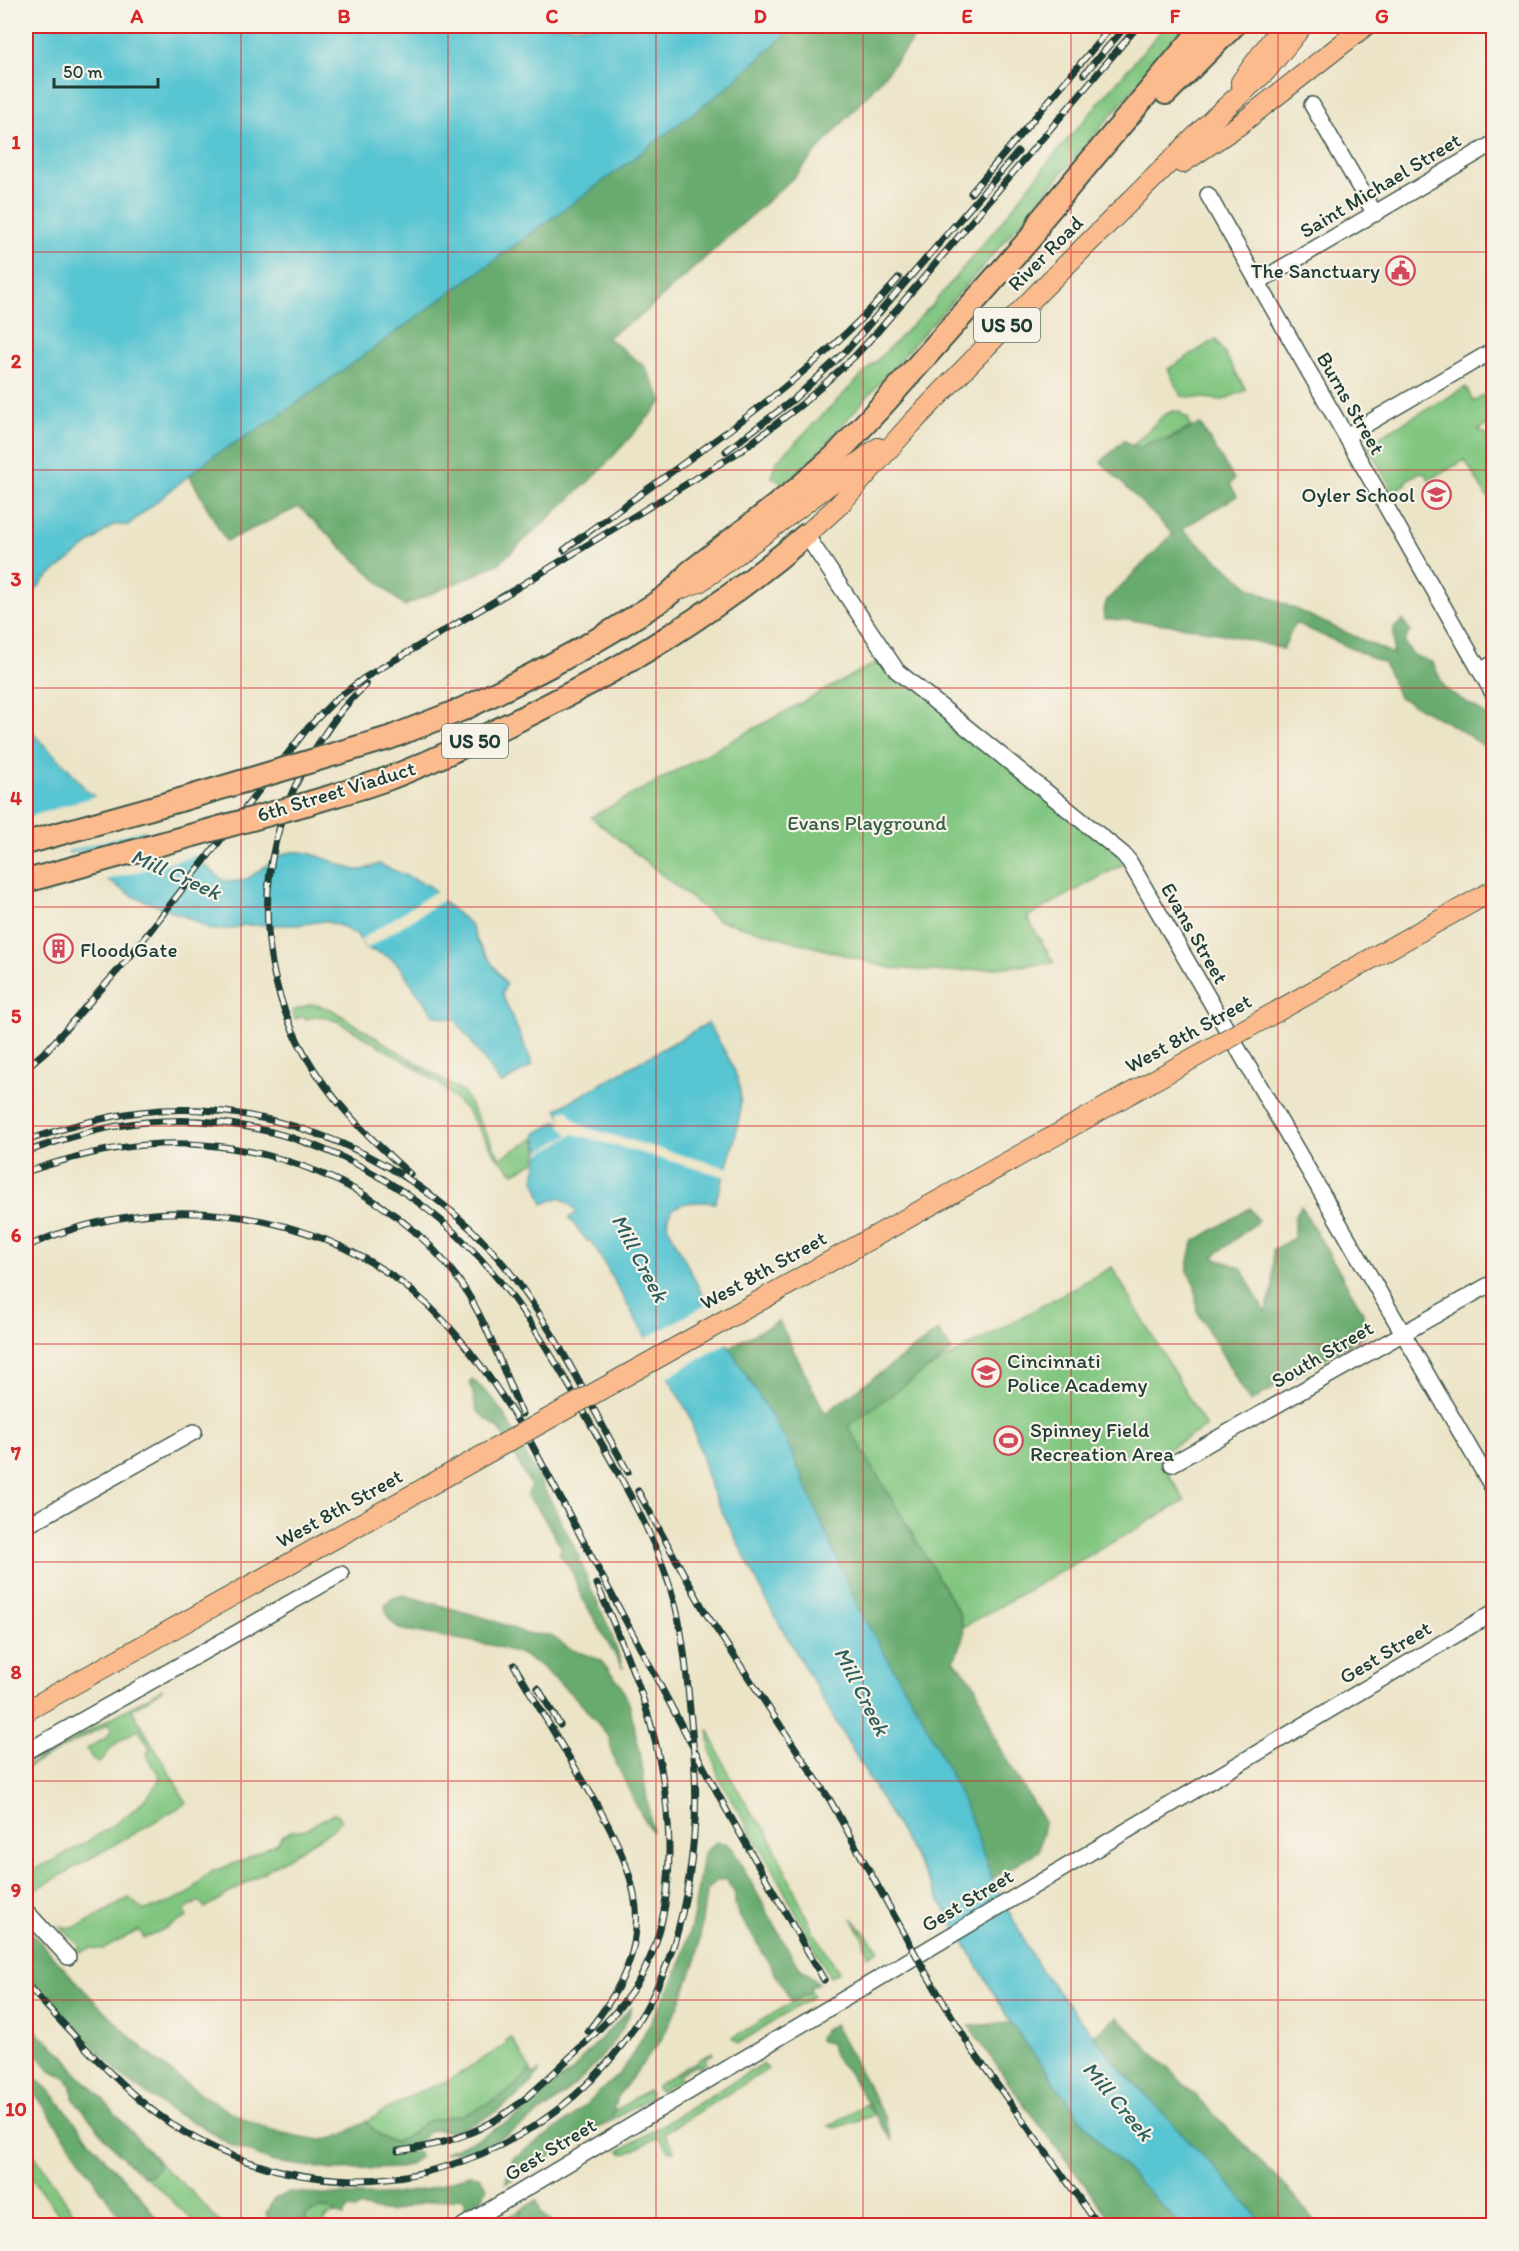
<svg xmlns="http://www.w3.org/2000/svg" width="1519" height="2251" font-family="Itim,sans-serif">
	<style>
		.green { fill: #81c680; stroke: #50825a; stroke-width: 1.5 }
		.forest { fill: #68ab6e; stroke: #447451; stroke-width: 1.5 }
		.water { fill: #59c5d2; stroke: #3c8183; stroke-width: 1.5 }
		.pier { fill: #ece4c7 }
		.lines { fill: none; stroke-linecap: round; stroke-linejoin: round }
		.minor-casing { stroke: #3e564a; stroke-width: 18 }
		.major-casing { stroke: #3e564a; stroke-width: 22 }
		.highway-casing { stroke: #3e564a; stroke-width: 26 }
		.minor { stroke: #fff; stroke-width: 15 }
		.major { stroke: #fbbb8d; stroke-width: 20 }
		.highway { stroke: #fbbb8d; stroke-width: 22 }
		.rail-casing { stroke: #1f3d34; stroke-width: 7 }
		.rail { stroke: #f7f3e8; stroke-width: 4.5; stroke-dasharray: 14; stroke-linecap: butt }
		.major-bridge-casing { stroke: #3e564a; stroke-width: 22; stroke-linecap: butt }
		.highway-bridge-casing { stroke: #3e564a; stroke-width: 26; stroke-linecap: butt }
		.major-bridge { stroke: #fbbb8d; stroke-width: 20 }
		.highway-bridge { stroke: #fbbb8d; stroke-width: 22 }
		.grid { fill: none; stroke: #d62828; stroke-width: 1.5; stroke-opacity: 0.55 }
		.labels { text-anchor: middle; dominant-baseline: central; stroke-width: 4.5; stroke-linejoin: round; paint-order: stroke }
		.shield { fill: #f7f3e8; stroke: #60746a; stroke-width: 1.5 }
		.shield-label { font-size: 20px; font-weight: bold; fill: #1f3d34 }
		.street-label { font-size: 21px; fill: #1f3d34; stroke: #f7f3e8 }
		.poi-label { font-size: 21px; fill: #1f3d34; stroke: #f7f3e8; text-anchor: start }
		.park-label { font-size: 21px; fill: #385f47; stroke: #f7f3e8 }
		.water-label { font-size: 22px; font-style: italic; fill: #2e5f5c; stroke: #f7f3e8 }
		.neatline { fill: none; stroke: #d62828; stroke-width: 2 }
		.grid-label { font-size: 20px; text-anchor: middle; font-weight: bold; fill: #d62828 }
	</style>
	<rect width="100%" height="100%" fill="#f7f3e8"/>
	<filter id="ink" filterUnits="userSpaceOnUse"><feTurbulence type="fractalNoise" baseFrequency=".0167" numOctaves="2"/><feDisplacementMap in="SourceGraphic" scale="12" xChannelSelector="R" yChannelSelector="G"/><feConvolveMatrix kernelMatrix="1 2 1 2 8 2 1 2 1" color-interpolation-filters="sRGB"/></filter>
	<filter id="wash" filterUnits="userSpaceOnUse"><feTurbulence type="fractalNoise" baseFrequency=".008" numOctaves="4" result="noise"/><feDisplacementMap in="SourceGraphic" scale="24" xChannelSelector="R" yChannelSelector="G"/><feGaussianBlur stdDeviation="1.35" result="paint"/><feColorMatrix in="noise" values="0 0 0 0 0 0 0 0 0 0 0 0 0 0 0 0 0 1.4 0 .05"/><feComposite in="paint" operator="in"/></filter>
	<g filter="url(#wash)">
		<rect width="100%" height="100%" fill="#ece4c7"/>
		<path class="green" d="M1165,26H1187L985,264L812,459L784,484L771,477L776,462L932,305L999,225L1050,160Z
			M1216,339L1246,390L1223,400L1181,396L1168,369Z
			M1466,387L1473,402L1481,396L1493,395V422L1479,430L1487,435L1489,442H1493V493L1487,497L1465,460L1429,480L1425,473L1420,472L1407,480L1406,484L1393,491L1366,444Z
			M1173,411L1180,412L1183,416L1188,418L1191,427L1163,441L1150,442L1141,447L1132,446L1164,415Z
			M886,657L1129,861L1027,917L1054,963L947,972L890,968L718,920L591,817Z
			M312,1004L331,1009L464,1093L500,1158L535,1138L538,1148L535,1162L514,1173L497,1157L467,1111L442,1086L413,1066L339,1022L322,1016L306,1019L304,1016L295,1019L292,1011Z
			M1112,1267L1206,1427L1157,1455L1185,1501L944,1638L828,1424Z
			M163,1689L132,1710L187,1803L30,1893L26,1889V1874C33,1868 42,1867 50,1862C86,1842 140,1816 160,1778L146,1753L151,1749L138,1729L112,1746L104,1759L98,1763L93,1760L87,1749L106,1738L112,1730L108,1724L26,1768V1766Z
			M708,1729L729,1775L753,1815L767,1831L813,1931L839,1972L830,1977L773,1870L719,1778L710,1748Z
			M334,1813L337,1814L341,1821L331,1831L205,1908L199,1901L184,1911L188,1917L148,1937L144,1938L139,1930L104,1949L91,1948L80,1952L76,1950L80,1946L60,1926L72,1928L82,1925L129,1898L143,1910L159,1907L190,1893L204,1877L211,1872L246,1859L277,1843L282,1836L291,1831L306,1829Z
			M852,1918L879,1950L868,1956L863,1938Z
			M811,1991L814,1996L739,2043L732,2038Z
			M511,2037L530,2069C520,2088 481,2110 461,2115C450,2118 439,2118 428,2121C417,2125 409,2139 396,2141C384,2143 373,2130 366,2121L416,2093L449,2080L507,2044L506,2040Z
			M712,2052L713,2054L705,2059L707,2063L699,2067L697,2064L679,2075L681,2079L661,2091L657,2089V2085Z
			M763,2064L768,2069L664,2133L674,2151H669L658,2137L628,2153L622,2154L619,2151Z
			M648,2090L651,2093L650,2094L651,2097L612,2120L613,2112Z
			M866,2104L874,2115L835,2128L829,2126Z
			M26,2143L82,2225H67L26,2171Z
			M146,2148L163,2167L190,2190L222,2225H198L153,2183L140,2173L145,2176L158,2168V2164Z
			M320,2209L335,2210L339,2214H332L325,2218L324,2222L326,2225H308L306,2222V2215Z
			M521,2210L519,2218L522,2222L519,2225H510L503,2220Z"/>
		<path class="forest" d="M795,26H924L879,82L794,177L641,316L607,337L644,366L663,401L598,473L498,564L404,606L299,507L226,541L189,475L213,456L270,422L385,340L625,165L726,88Z
			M1200,424L1234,479L1230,484L1237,496L1181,529L1252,589L1393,654L1394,628L1403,620L1410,631L1404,642C1415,661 1416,654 1433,663L1445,689L1493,719V752L1457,728L1399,697L1384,663L1295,623L1283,649C1224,632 1166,621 1105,619L1103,612L1107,600L1173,534L1101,462L1124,440L1132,446L1141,447L1150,442L1170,439Z
			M1301,1206L1363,1312L1365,1335L1250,1402L1197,1311L1195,1285L1187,1271L1193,1242L1250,1208L1258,1221L1213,1257L1241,1268L1265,1312L1273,1290V1250L1294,1238V1218Z
			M779,1321L825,1413L938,1331L952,1351L848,1426L960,1614L964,1634L954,1661L974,1683L999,1747L1044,1822L1039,1851L992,1879L969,1814L924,1720L860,1612L786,1440L729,1347Z
			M472,1379L492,1398L505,1416L553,1505L578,1555L590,1587L610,1630L623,1669L580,1594L572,1572L559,1552L562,1549C551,1530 542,1512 527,1496L530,1489V1484L500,1430L477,1411L470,1382Z
			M403,1595L489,1619L527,1634L550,1635L570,1649L600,1660L620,1684L629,1703L640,1753L652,1832L636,1805L612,1754L610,1739L606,1733L577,1699L538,1664L521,1654L491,1645L399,1629L388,1618L385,1606L391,1599Z
			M716,1842L725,1843L732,1848L795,1962C802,1972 811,1975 818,1983L810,1988L811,1991L792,2002L753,1936L738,1914L735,1904V1894L726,1879L716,1881L706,1892L697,1958L678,2007L661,2040L620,2093L614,2107L612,2120L505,2184L512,2159L570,2119L621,2072L634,2052L671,1985L682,1959L693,1918L703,1854Z
			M26,1927C95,2002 193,2118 297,2136C308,2138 323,2142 334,2138C345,2135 356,2127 366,2121C373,2130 384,2143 396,2141C409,2139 417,2125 428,2121C439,2118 450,2118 461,2115C481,2109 520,2088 530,2069L533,2075L540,2071C523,2097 483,2124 452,2131C446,2132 439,2128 433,2130C425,2132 422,2141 416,2145C411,2148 403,2148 397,2149V2154L416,2151L419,2153V2157L409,2164L399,2168L334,2170L274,2162L231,2145L200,2125L174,2113L123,2077L26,1976Z
			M632,2007C615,2060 531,2129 480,2147C468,2151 455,2151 443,2153L482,2137L524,2112L546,2089L573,2071L583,2057Z
			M26,2016L39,2034L64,2055L81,2078L92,2087L153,2157L158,2165V2168L149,2176C131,2175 87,2114 73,2098L72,2086L64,2077L49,2069L37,2054L26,2045Z
			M1117,2017L1286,2187L1318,2225H1264C1210,2159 1147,2102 1094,2035Z
			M1011,2023L1094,2136L1181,2225H1115L1020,2099L969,2026Z
			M834,2024L885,2118L892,2141L847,2071L834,2057L831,2043L820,2041L818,2037L826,2029Z
			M26,2066L37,2080L49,2090L111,2166L138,2193L161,2225H125L26,2080Z
			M469,2175L479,2176L487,2187L483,2197L465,2208V2201L461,2198L425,2202L390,2212L358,2207L355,2210L347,2209L344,2217C328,2208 324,2204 306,2215V2222L308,2226L273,2225L266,2213L273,2200L288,2192L341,2195H387L429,2189Z
			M537,2200L541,2213L555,2225C542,2226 525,2230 519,2216L521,2210Z"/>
		<path class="water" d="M26,26H795L726,88L625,165L385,340L270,422L213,456L128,525H113L45,579L26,601Z
			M26,723L38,739L68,768L85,789L138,829L184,848L223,880L232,882L247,879L280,856C303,843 333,864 356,870H363L379,864L430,886L446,904L470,924L478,943L506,984L502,994L533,1065L501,1084L456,1020L433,1015C429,1005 422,1000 416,991C400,967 398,956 366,949L356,933L353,934L344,927L324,921L297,925H244L229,929L211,930L189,918L135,897L109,881L79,861L26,814Z
			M708,1023C719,1042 732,1061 738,1081C748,1115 725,1169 715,1203C697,1201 663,1200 668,1227L729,1347L786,1440L860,1612L924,1720L969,1814L992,1879L1038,1967L1118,2066L1231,2185L1264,2225H1181L1094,2136L1011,2023L773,1613L711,1489L689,1414L591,1240L588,1242L569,1218L577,1213L571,1205L560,1197L543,1204L534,1179L540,1149L535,1134L557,1121L561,1124L563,1119L557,1109Z"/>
		<path class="pier" d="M98,795L147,829L64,852L26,818Z
			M152,831L185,845L197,855L103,881L67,855Z
			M438,890L445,899L366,949L360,940Z
			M567,1109L576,1121L587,1128L728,1168L726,1177L574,1134L539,1154L540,1151L569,1135L560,1125L563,1119L560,1113Z
			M709,1303L729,1342L666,1378L645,1339Z"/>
	</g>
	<g filter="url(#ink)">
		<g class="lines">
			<defs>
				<path id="minor" d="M1312,105L1375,214
					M1208,195L1494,695
					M1258,282L1494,143
					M1346,436L1494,350
					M806,535L897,671L1123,854L1129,861L1494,1490
					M1480,671L1494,663
					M1172,1464L1494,1282
					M26,1526L194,1432
					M26,1752L341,1574
					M26,1911L68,1957
					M463,2226L1494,1612"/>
				<path id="major" d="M1241,82L1282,26
					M1182,163L1239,125L1365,26
					M806,535L839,505L912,423L1040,291L1214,118L1266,71L1302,26
					M677,590L699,582L712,573L878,448"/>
				<path id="highway" d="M1166,93L1233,26
					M463,709C521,681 578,653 633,618C655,604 673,595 689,573L796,490L835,456L887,400L1034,234L1040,221L1204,26
					M306,804C332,796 358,789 384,780C428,764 470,743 512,723C619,671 716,613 806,535
					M26,843L180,800"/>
			</defs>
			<use href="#minor" class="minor-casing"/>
			<use href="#major" class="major-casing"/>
			<use href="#highway" class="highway-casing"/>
			<use href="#minor" class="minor"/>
			<use href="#major" class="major"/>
			<use href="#highway" class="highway"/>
			<defs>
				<path id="rail" d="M1084,74L1126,26
					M971,193L1112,26
					M726,451L794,399L847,350L1018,152
					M564,550C678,464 805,387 899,278
					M366,685C338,709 317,744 300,776C252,871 257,982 315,1071C341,1111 375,1143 410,1174
					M26,1068L47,1050L128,959L306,730L335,700L364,678L512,591L742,450L802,404L854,357L879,330L1138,26
					M26,1141C63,1128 101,1117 140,1112C276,1096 419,1160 505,1266C555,1328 589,1403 628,1472
					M26,1152C65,1138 104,1126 146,1122C279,1110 408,1172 493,1273C531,1318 560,1369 589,1421C622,1481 659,1540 676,1608C684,1641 687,1676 690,1710C694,1751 698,1793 694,1835C690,1882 681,1932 662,1976C622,2069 541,2139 444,2167C341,2198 224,2171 142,2102C100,2066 64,2024 26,1984
					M26,1172C65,1159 104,1148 145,1145C260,1135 388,1183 458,1279C487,1320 502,1369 522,1414
					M26,1247C148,1190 308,1204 413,1292C462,1333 497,1386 530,1441L726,1809L824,1980
					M638,1491L705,1612L830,1800L926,1973L972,2050L1099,2226
					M514,1665C537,1704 560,1743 584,1782C640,1878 665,1936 588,2031
					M538,1688L560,1725
					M398,2151C477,2141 511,2115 566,2061C592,2036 620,2012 639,1980C685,1902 671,1785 644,1702C631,1662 613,1623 597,1584"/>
			</defs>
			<use href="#rail" class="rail-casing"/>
			<use href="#rail" class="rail"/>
			<defs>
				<path id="major-bridge" d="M26,1711L1494,890"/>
				<path id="highway-bridge" d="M180,800L389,738L463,709
					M26,881L306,804"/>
			</defs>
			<use href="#major-bridge" class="major-bridge-casing"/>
			<use href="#highway-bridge" class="highway-bridge-casing"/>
			<use href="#major-bridge" class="major-bridge"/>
			<use href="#highway-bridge" class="highway-bridge"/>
		</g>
	</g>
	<path class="grid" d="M241,26V2226M448,26V2226M656,26V2226M863,26V2226M1071,26V2226M1278,26V2226M26,252H1494M26,470H1494M26,688H1494M26,907H1494M26,1126H1494M26,1344H1494M26,1562H1494M26,1781H1494M26,2000H1494"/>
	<defs>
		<symbol id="civic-ring" viewBox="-11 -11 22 22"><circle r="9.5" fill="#f7f3e8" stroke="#d1495b" stroke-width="1.5"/><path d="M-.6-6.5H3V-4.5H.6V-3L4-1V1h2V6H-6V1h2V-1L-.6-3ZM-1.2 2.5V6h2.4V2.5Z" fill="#d1495b"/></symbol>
		<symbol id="school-ring" viewBox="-11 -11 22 22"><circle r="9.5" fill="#f7f3e8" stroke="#d1495b" stroke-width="1.5"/><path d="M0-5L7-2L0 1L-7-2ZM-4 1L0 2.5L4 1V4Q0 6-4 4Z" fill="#d1495b"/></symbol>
		<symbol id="building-ring" viewBox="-11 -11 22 22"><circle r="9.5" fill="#f7f3e8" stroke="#d1495b" stroke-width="1.5"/><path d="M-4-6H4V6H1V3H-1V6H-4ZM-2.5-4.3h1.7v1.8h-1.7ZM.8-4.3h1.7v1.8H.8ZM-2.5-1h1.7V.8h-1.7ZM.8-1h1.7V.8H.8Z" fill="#d1495b"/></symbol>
		<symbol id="university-ring" viewBox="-11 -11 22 22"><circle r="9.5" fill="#f7f3e8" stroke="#d1495b" stroke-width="1.5"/><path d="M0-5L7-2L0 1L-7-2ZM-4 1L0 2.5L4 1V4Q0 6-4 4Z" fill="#d1495b"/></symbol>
		<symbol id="stadium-ring" viewBox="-11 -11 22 22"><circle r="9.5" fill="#f7f3e8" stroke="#d1495b" stroke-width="1.5"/><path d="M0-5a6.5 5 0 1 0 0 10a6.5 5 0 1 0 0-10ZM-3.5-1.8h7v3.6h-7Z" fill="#d1495b"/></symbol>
	</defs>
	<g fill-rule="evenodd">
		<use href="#civic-ring" x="1384" y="254" width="33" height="33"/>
		<use href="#school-ring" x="1420" y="478" width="33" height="33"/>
		<use href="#building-ring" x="42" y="932" width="33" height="33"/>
		<use href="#university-ring" x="970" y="1356" width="33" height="33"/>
		<use href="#stadium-ring" x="992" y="1424" width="33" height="33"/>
	</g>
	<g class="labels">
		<g class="shield">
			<rect x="974" y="308" width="66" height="34" rx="4.5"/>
			<rect x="442" y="724" width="66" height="34" rx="4.5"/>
		</g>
		<g class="shield-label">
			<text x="1007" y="325">US 50</text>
			<text x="475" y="741">US 50</text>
		</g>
		<g class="street-label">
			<text transform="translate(1380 185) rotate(-31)">Saint Michael Street</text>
			<text transform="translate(1045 253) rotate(-45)">River Road</text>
			<text transform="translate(1351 403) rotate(60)">Burns Street</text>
			<text transform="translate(336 791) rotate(-17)">6th Street Viaduct</text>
			<text transform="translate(1195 933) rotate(60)">Evans Street</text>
			<text transform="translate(1188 1033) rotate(-29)">West 8th Street</text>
			<text transform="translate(763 1270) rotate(-29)">West 8th Street</text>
			<text transform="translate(1322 1354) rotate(-30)">South Street</text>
			<text transform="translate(339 1508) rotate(-29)">West 8th Street</text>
			<text transform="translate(1385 1652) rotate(-31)">Gest Street</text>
			<text transform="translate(967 1900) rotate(-31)">Gest Street</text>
			<text transform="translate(550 2149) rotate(-31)">Gest Street</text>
		</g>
		<g class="poi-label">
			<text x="1380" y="270" text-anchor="end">The Sanctuary</text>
			<text x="1415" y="494" text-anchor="end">Oyler School</text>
			<text x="80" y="949">Flood Gate</text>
			<text x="1007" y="1360">Cincinnati<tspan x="1007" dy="24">Police Academy</tspan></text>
			<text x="1030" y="1429">Spinney Field<tspan x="1030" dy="24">Recreation Area</tspan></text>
		</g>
		<g class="park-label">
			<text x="867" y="822">Evans Playground</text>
		</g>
		<g class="water-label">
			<text transform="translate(176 874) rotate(24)">Mill Creek</text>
			<text transform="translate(640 1258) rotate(62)">Mill Creek</text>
			<text transform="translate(862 1691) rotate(63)">Mill Creek</text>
			<text transform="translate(1118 2101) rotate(50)">Mill Creek</text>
		</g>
	</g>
	<rect width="1519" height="2251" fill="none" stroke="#f7f3e8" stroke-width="66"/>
	<path d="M54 78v9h104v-9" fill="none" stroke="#1f3d34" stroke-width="3"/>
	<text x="63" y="78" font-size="18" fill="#1f3d34" stroke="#f7f3e8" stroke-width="4.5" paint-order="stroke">50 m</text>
	<rect x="33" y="33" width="1453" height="2185" class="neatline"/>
	<g class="grid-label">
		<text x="137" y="23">A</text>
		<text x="344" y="23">B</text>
		<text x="552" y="23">C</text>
		<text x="760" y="23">D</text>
		<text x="967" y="23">E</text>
		<text x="1175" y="23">F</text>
		<text x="1382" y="23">G</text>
		<text x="16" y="149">1</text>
		<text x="16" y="368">2</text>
		<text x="16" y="586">3</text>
		<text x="16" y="805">4</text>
		<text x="16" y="1023">5</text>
		<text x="16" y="1242">6</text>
		<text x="16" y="1460">7</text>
		<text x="16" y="1679">8</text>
		<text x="16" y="1897">9</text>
		<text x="16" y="2116">10</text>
	</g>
</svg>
